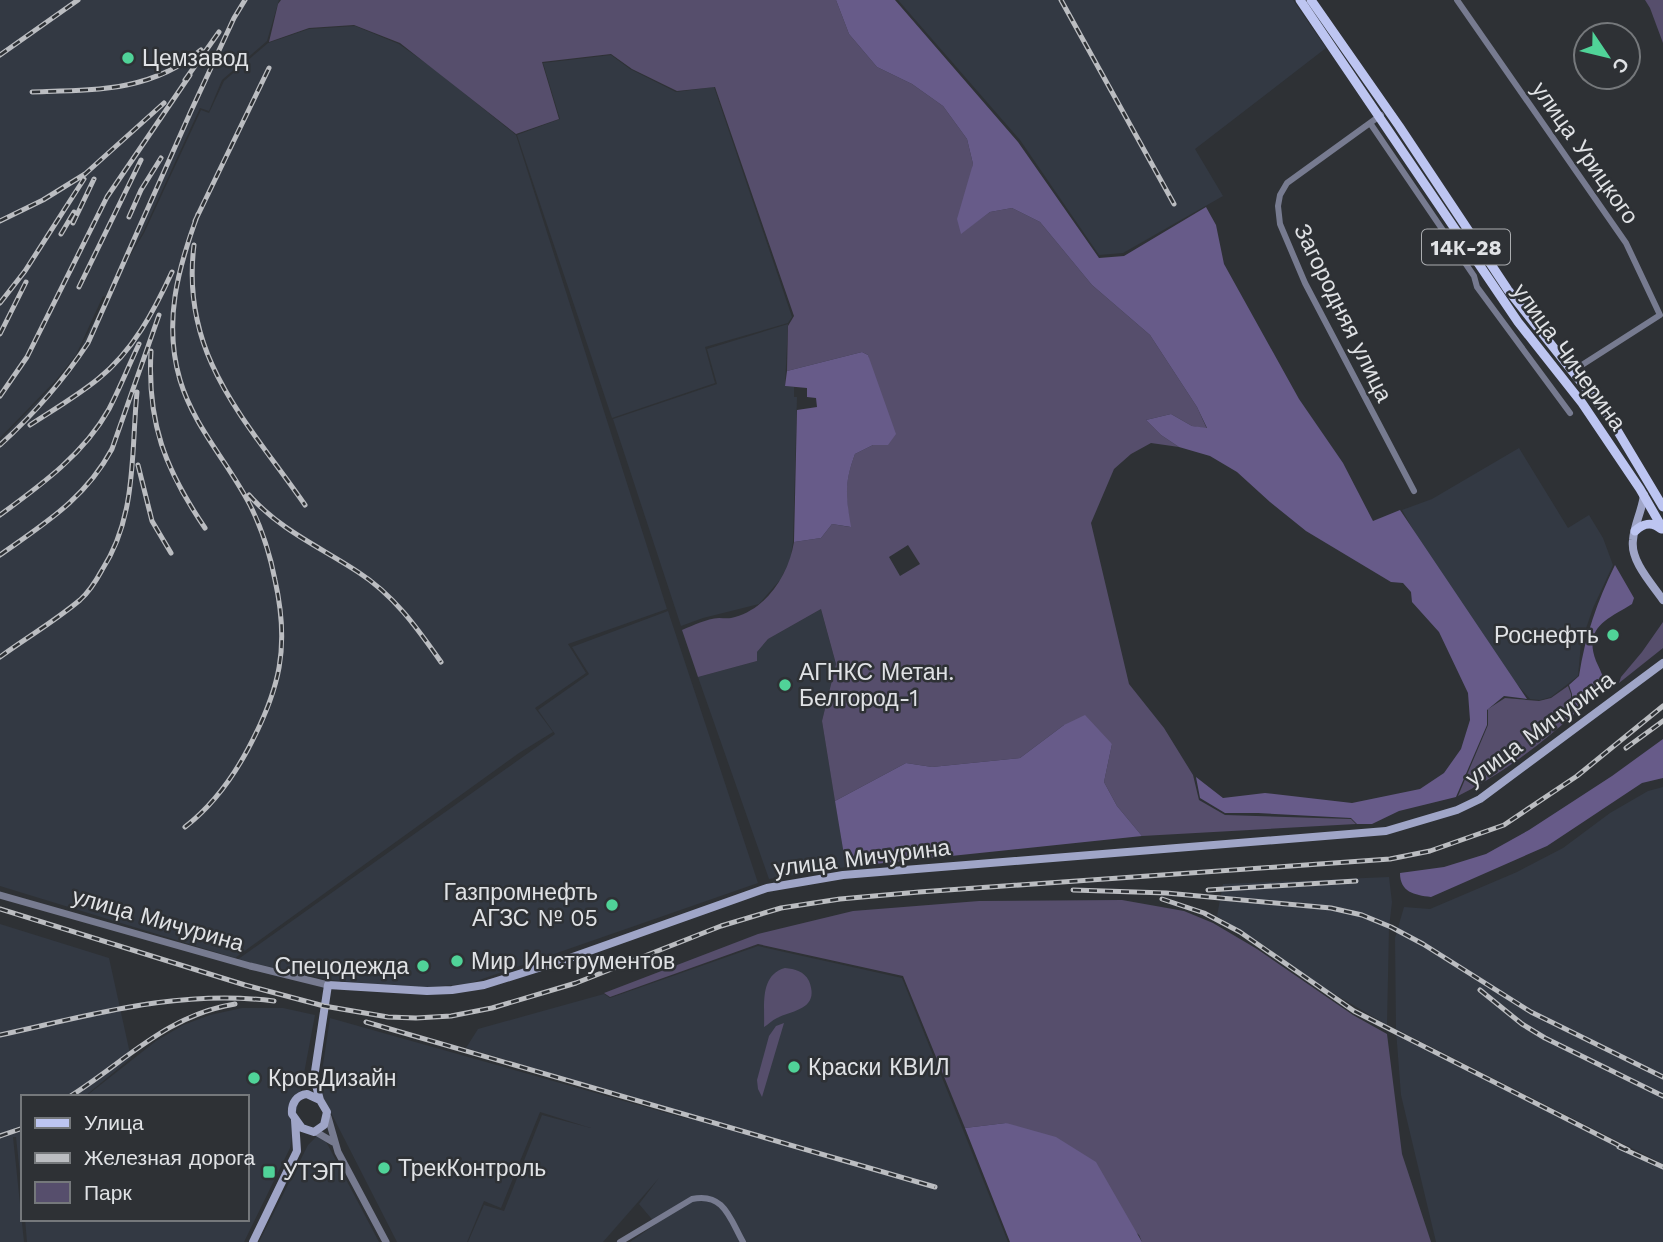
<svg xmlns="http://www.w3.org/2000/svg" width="1663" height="1242" font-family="'Work Sans',sans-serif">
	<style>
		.built { fill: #333943 }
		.green { fill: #564e6c; fill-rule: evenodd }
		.forest { fill: #675b89 }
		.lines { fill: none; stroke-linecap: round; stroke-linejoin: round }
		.minor { stroke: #777b90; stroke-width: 6 }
		.tertiary { stroke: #777b90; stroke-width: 7 }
		.secondary { stroke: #9fa5c7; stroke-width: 8 }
		.primary { stroke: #bdc5f1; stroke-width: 9 }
		.rail-casing { stroke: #bbbdc1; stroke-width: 5 }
		.rail { stroke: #2e3135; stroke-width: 2.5; stroke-dasharray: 8; stroke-linecap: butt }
		.poi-dot { fill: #50d398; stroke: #2e3135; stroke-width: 2.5 }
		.labels { text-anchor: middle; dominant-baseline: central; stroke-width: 5; stroke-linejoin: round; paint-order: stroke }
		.shield { fill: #2e3135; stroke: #abadb0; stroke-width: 2 }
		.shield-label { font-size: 21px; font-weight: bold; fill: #e0e2e5 }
		.poi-label { font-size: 23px; fill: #e0e2e5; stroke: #2e3135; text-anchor: start }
		.street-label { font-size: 23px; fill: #e0e2e5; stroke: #2e3135 }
	</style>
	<rect width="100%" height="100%" fill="#2e3135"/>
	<path class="built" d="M0,0H279L267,41L222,80L209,111L200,108L143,232L105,297L103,296L76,355L57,379L0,438Z
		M898,0H1293L1326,48L1195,149L1223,196L1123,253L1099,255L1020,140Z
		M355,26L399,44L434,69L516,135L667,609L568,644L586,673L535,708L553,732L519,753L235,958L0,886V440L57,381L77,355L112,285L144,233L201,110L209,113L224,81L268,43L309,29Z
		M611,55L630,69L676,92L714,87L792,317L788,323L705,347L715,383L612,418L517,135L560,119L543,63Z
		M788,324L785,386L794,387V397H797L793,542L790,561L780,580L759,604L703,618L681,626L613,419L717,384L707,349Z
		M1519,448L1568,528L1589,515L1603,538L1613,565L1593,608L1581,643L1578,676L1551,697L1540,700L1530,699L1505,671L1487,661L1402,510L1432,499Z
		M821,609L836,664L822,721L846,867L769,879L698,677L757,661V652L768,639Z
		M668,611L758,883L468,984L414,988L332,980L237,960L555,734L538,710L589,674L572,647Z
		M1663,787V1164L1396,1029L1395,938L1404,907L1430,909L1517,872L1563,848L1610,813L1648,791Z
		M1389,877L1392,902L1389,928L1387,1025L1324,988L1259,942L1217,916L1223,884Z
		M0,924L109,958L131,1058L84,1097H23V1202L16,1137H13L24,1242H0Z
		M758,946L902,978L1008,1242H630L656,1224L639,1204L659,1178L603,1242H468L484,1205L504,1211L542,1115L591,1128L540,1112L501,1208L484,1201L467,1242H397L322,1095L320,1085L330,1018L688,1119L690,1114L466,1048L478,1029L604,994L610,998Z
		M242,1008H283L315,1015L290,1148L244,1242H27L25,1219H247V1097H85L156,1041L183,1025L210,1015Z
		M1396,1030L1663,1166V1242H1436L1401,1095Z
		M321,1132L379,1242H259L308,1145Z"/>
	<path class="green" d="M281,0H836L849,34L877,67L912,84L943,106L967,139L973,164L961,233L990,212L1012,208L1040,222L1092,285L1150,335L1197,407L1207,429L1192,426L1171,414L1146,420L1161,435L1179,447L1151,443L1131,454L1114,469L1091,523L1129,684L1164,728L1193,775L1199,800L1225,815L1351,819L1356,824L1142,836L1117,806L1104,782L1112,744L1064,725L1020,758L932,767L906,763L835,801L822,721L836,664L821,609L768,639L757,652V661L698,677L682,630C694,625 706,619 719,618C724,618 730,619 735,617C768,608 789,573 794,542L821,538L832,524L850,527C846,496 844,483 855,454L873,445H888L868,355L862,352L787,371L788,326L794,316L715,87L677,91L632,69L611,54L542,62L559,119L516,134L400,43L354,25L309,28L269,42L278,4ZM908,545L920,564L900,576L889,557Z
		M1645,0H1663V43L1650,8Z
		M1663,622V648L1619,683L1621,677L1642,652Z
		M1568,686L1571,694V717C1536,748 1500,775 1458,796L1488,725V709L1505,698L1539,701L1551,698Z
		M1122,900L1184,911L1213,923L1257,949L1353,1015L1387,1034L1402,1154L1431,1242H1142L1139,1235L1006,1123L965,1128L903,976L758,944L610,997L604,993L758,934L853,911L979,901Z
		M785,968C795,969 804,971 809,981C820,1009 794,1010 777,1018C772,1020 768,1025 764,1027C765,1006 759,975 785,968Z
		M784,1023L762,1097L758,1089L757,1080L769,1036L776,1026Z"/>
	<path class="forest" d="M836,0H895L1018,142L1099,258L1124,256L1206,207L1216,225L1224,264L1299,399L1343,463L1373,521L1400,510L1527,699L1504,696L1487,710V725L1456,797L1399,811L1372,824H1357L1351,818L1258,813H1225L1200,798L1196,777L1223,798L1265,793L1352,803L1420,789L1444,773L1461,749L1470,720L1468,693L1439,632L1412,602L1411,592L1403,583L1391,582L1306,531L1270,502L1237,472L1210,456L1179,447L1161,435L1146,420L1171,414L1192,426L1207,428L1197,407L1150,335L1092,285L1040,222L1012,208L990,212L961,234L957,219L973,164L967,139L943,106L912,84L877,67L849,34Z
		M862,352L868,355L896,434L888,445H873L855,454C844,484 846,496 851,527L832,524L821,538L794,542L797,410L817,407L816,398L807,397V388L785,386L787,371Z
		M1615,565L1634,598L1632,604C1608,619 1583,627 1596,661C1600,670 1605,678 1604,687L1572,716V694L1569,685L1579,676C1585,636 1597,602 1615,565Z
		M1085,715L1112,744L1104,782L1117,806L1142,836L846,867L835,801L906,763L932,767L1020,758L1064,725Z
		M1663,739V778L1642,783L1547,846L1431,897C1414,895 1400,892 1400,873L1444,867L1486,854L1529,830L1612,776Z
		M1006,1123L1056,1137L1096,1162L1142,1242H1010L965,1128Z"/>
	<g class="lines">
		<path class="minor" d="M1457,0L1626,243L1660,315L1571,372
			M1381,115L1287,183L1280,195L1278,206L1280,224L1305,283L1414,491
			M1370,123L1474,276L1477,287L1570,413
			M620,1242L692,1199C724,1192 730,1219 743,1242"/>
		<path class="tertiary" d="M0,895L250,966L328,985
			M328,1117L338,1152L386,1242
			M316,1132L333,1142"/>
		<path class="secondary" d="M1644,495C1642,511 1634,525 1633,540C1630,561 1652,584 1663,600
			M307,1094L320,1100L327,1112L324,1125L314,1132L302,1128L292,1114C291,1103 297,1095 307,1094Z
			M320,1100L314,1078L328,985L427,991L452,990L484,985L567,959L767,888L843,875L1386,831L1457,810L1480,799L1663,663
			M253,1242L297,1151L295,1120"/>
		<path class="primary" d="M1300,0L1518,322L1582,403L1640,489L1663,529
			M1311,0L1399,126L1508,290L1611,420L1663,507
			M1635,531C1642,524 1652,521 1661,529"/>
		<defs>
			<path id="rail" d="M1061,0L1174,204
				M0,55L78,0
				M185,80L219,32
				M32,92C94,90 151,92 201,50
				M129,217L141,190L161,158
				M0,221L43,200L85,174L164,103
				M195,221L269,68
				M73,223L94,179
				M61,234L74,212
				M194,245C180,356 246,420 305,505
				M79,287L141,160
				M0,303L25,271L84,179
				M0,334L26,282
				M151,351C147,423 165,469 205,528
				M0,396L27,357L107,197L190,75
				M30,425C53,410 77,396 98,379C133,351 154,311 172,272
				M0,445C34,414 63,381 88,343L191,111L234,18L245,0
				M138,465L152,521L171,553
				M249,495C280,530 320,547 358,572C394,595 417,628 441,662
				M0,515C41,485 84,454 109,409C120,388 129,365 139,344
				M0,555C45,523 85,499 112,449L159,315
				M0,657C26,638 55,621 80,600C89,592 96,581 102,570C137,516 131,453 137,392
				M1626,748L1663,721
				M185,827C212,806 232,779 248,749C280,689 290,647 275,580C270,554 262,529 250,505C228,462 194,427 180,380C163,322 178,268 198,214
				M1073,890L1166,893L1331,908L1362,915L1391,927L1423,944L1531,1012L1663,1077
				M1208,890L1356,881
				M1162,899L1204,913L1240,932L1354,1011L1628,1150
				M0,909L245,985L324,1006L388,1017L416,1018L451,1016L492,1008L576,983L721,926L781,908L840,899L919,892L1390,859L1430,851L1504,825L1577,776L1663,706
				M1480,990L1522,1024L1545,1038L1663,1096
				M366,1022L935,1187
				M0,1035C92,1015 178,989 274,1001
				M69,1097C126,1061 167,1015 235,1004
				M0,1136L23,1128
				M1619,1147L1663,1167"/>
		</defs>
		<use href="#rail" class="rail-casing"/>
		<use href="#rail" class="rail"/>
	</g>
	<g class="poi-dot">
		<circle cx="128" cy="58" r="7"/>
		<circle cx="1613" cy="635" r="7"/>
		<circle cx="785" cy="685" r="7"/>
		<circle cx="612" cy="905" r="7"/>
		<circle cx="457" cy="961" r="7"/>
		<circle cx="423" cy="966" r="7"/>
		<circle cx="794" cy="1067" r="7"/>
		<circle cx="254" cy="1078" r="7"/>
		<circle cx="384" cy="1168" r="7"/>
		<rect x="262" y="1165" width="14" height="14" rx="3.5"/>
	</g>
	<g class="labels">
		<rect class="shield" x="1422" y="229.5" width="88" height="35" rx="5"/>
		<g class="shield-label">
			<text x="1466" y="247">14К-28</text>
		</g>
		<g class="poi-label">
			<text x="142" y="58">Цемзавод</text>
			<text x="1599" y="635" text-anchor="end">Роснефть</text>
			<text x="799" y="672">АГНКС Метан.<tspan x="799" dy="26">Белгород-1</tspan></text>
			<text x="598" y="892" text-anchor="end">Газпромнефть<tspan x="598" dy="26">АГЗС № 05</tspan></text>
			<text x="471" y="961">Мир Инструментов</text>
			<text x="409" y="966" text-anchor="end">Спецодежда</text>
			<text x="808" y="1067">Краски КВИЛ</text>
			<text x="268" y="1078">КровДизайн</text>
			<text x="398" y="1168">ТрекКонтроль</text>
			<text x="283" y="1172">УТЭП</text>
		</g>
		<g class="street-label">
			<text transform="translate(1585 153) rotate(55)">улица Урицкого</text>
			<text transform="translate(1343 313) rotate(64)">Загородняя улица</text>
			<text transform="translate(1569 357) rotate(54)">улица Чичерина</text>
			<text transform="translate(1540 729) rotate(-36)">улица Мичурина</text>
			<text transform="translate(862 858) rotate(-7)">улица Мичурина</text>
			<text transform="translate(158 920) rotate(16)">улица Мичурина</text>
		</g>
	</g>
	<rect x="21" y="1095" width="228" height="126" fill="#2e3135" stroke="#75787b" stroke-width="2"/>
	<rect x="35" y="1118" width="35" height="10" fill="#bdc5f1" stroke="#75787b" stroke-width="2"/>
	<text x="84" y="1130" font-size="21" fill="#e0e2e5">Улица</text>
	<rect x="35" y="1153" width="35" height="10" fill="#bbbdc1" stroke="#75787b" stroke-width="2"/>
	<text x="84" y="1165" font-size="21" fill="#e0e2e5">Железная дорога</text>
	<rect x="35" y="1182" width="35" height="21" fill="#564e6c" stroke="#75787b" stroke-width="2"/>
	<text x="84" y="1200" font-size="21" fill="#e0e2e5">Парк</text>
	<g transform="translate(1607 56) rotate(125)"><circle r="33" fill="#2e3135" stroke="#75787b" stroke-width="2"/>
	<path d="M0-5L12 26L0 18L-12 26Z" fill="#50d398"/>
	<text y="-10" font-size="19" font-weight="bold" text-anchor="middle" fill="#e0e2e5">С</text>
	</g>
</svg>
